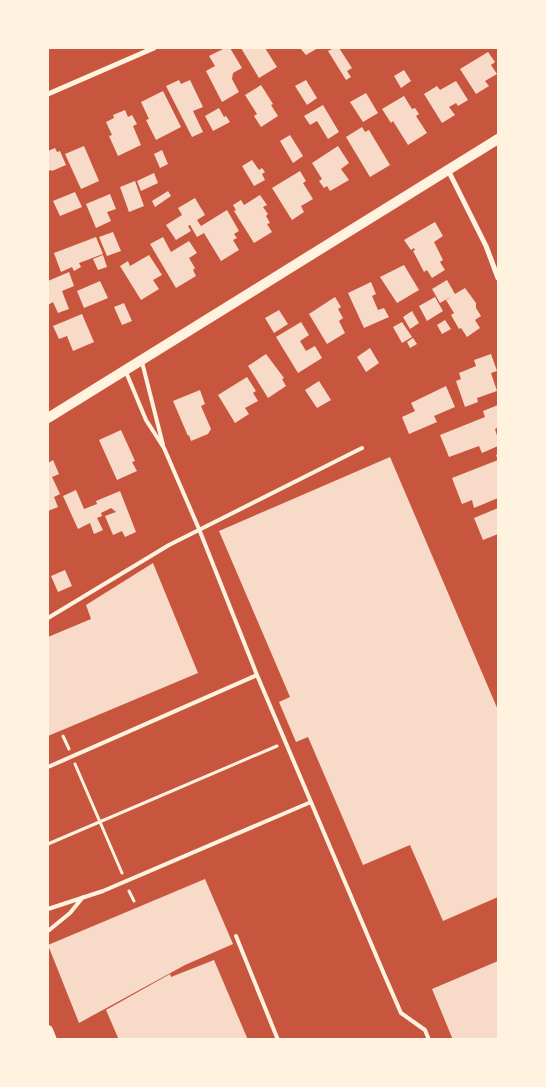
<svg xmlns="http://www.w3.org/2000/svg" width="546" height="1087" font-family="'Exo 2',sans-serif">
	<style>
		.building { fill: #f7dbc8 }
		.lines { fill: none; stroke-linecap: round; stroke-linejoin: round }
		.path { stroke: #fff3e0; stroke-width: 3 }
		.service { stroke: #fff3e0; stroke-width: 4 }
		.minor { stroke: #fff3e0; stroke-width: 5 }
		.secondary { stroke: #fff3e0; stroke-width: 10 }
	</style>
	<rect width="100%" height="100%" fill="#c8553d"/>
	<path class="building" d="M225,48H230L242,68L233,73L232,79L239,92L222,102L206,71L215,66L209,56Z
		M241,48H265L277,67L259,78Z
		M300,48H318L306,55Z
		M334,48H339L352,68L347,71L351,77L346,80L328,51Z
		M488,52L495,62L491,65L497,74L485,81L489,86L476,94L460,69Z
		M404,70L411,81L401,88L394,76Z
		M179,80L181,84L190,80L203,107L193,111L203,132L192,137L166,86Z
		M306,80L317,98L307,105L295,86Z
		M456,81L468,100L458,106L456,103L449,107L455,115L442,123L424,94L437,86L440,90Z
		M261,85L273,104L271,105L278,116L261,127L254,116L257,114L245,95Z
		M163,91L181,127L156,140L146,120L149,119L141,102Z
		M366,93L378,113L363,122L350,102Z
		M404,96L412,109L415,108L419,114L416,116L427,133L408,145L393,121L391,123L382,109Z
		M323,105L339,132L328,139L317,121L310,125L304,116Z
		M219,108L224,117L226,116L230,122L213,131L205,116Z
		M125,110L128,117L132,115L137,124L133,126L141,145L118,156L109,136L112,135L106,122L114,118L113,115Z
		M362,127L365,132L369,130L390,165L370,177L346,137Z
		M290,135L303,156L293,163L280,141Z
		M84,146L99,181L81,189L65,154Z
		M338,146L349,163L341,169L349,180L330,191L327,186L324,188L319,181L322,179L312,163Z
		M55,148L57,152L60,151L66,165L52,171L51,170L48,171V151Z
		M162,150L168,164L160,168L154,154Z
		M252,160L259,170L262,168L265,172L262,174L265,180L254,186L242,166Z
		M300,171L306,181L303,183L313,199L301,206L304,212L292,220L272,188Z
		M154,173L158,183L141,191L137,181Z
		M135,181L144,206L129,212L120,187Z
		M168,191L171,196L155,207L152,201Z
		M75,192L82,207L60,216L53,201Z
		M110,194L116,209L107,212L111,221L96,228L86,204Z
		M260,195L267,205L263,207L268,214L266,216L270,223L267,224L272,232L254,243L234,211L236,210L233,205L241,200L244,205Z
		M195,198L205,215L197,220L201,226L227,210L239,231L234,234L237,238L233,240L239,250L221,261L204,233L197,237L190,225L188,226L191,231L176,240L166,225L182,215L178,208Z
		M435,222L443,236L434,242L443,260L440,262L445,270L432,278L427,270L424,272L413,251L415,250L414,248L411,250L404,240Z
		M113,232L121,251L107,256L99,237Z
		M96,237L103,254L79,263L81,267L74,271L72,267L61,272L54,253Z
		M163,237L171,252L189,241L197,253L189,258L195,268L193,270L196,276L176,288L150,244Z
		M103,255L107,267L98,270L93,259Z
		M149,255L162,275L153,280L159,289L141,300L120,266L128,261L130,266Z
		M404,265L419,290L397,303L380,277Z
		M69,272L74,286L62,291L69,309L58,313L53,302L48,305V281Z
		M447,280L455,294L465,288L476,303V308L481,316L475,320L480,328L467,337L461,328L459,329L451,315L454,313L446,300L452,296L440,303L432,289Z
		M100,281L108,298L84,308L77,291Z
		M371,282L376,294L372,296L378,310L384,308L389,317L364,328L348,293Z
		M335,297L341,307L338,309L343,318L339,321L345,333L327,344L309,314Z
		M435,297L443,311L427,321L419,306Z
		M124,303L132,321L122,325L114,307Z
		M279,310L288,324L274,333L265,318Z
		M412,311L419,323L410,329L403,317Z
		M82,314L94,342L73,351L67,336L59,339L53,326Z
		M445,320L451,329L442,334L437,325Z
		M301,322L309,335L300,341L306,351L315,346L322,358L298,373L276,337Z
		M402,322L412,337L402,343L393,327Z
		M413,338L417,344L410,348L407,342Z
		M370,348L379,363L366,372L357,357Z
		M266,354L284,378L282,379L286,386L268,398L248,366Z
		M491,354L497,371L491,373L497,391L477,398L478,402L465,407L456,381L461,379L459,373L476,366L474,360Z
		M247,377L256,391L253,393L258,401L245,408L249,414L235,423L218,395Z
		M319,381L331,400L317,408L305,390Z
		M446,386L455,407L434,416L437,422L409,434L402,417L415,411L411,403Z
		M200,390L205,404L201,406L211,429L208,434L191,441L189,435L188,436L173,401Z
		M498,405V427L495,429L498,439V446L482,453L479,446L449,457L440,435L485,417L483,411Z
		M121,430L135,461L132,462L137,471L117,480L99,440Z
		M498,454V498L474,508L472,500L462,504L452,478L498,460L496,455Z
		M390,457L498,710V897L443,921L410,845L363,865L308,737L296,742L279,702L290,697L219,531Z
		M53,460L59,474L52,477L60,494L54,497L58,507L48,511V463Z
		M76,490L84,509L97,504L96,501L120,491L136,532L125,537L122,531L113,535L105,516L116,512L111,508L101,513L102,516L97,518L103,530L94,534L90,523L78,529L63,496Z
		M498,508V534L483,540L474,518Z
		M153,563L198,673L48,736V637L91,619L86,605Z
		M65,570L72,586L58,592L51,576Z
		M205,879L233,944L185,965L79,1023L48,945Z
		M214,960L248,1040H119L106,1010L170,974L171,977Z
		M498,961V1040H453L432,989Z"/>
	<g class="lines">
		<path class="path" d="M63,736L69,749
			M75,764L122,873
			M48,844L277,746
			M129,891L134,901"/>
		<path class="service" d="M142,362L163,445
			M126,372L146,420L164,448L199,529L257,675L384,974L401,1013L425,1030L429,1040
			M48,618L169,545L362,448
			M48,767L257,675
			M48,909L103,891L311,802
			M48,931L70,913L83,897
			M236,936L278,1040"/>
		<path class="minor" d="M48,94L154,48
			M448,170L486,246L498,278"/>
		<path class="secondary" d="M48,418L498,139
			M48,1030L52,1040"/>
	</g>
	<rect width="546" height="1087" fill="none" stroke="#fff3e0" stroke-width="98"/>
</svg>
